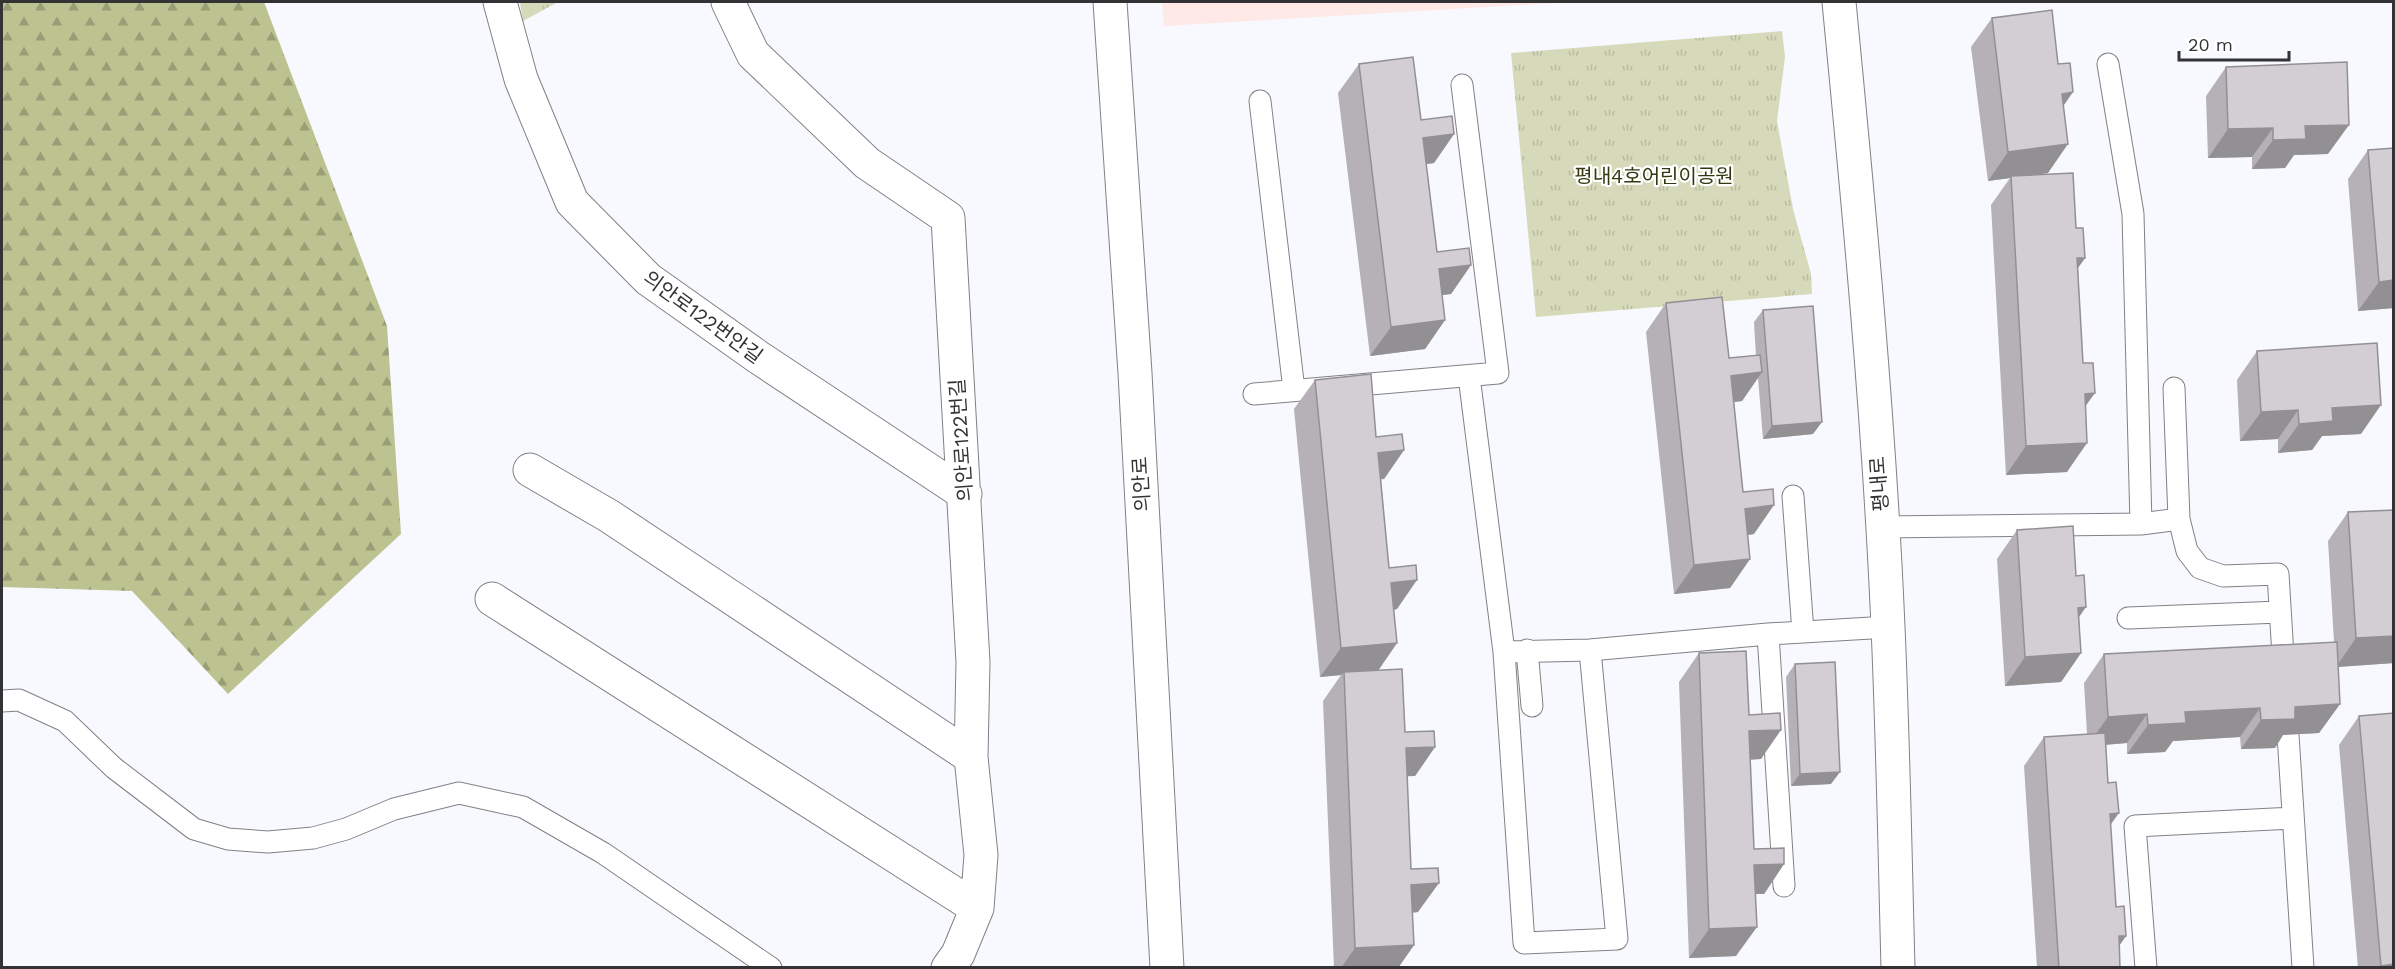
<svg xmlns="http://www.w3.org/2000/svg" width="2395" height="969" font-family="'Work Sans','Noto Sans KR',sans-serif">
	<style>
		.education { fill: #ffe9e6 }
		.grass { fill: url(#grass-tufts) }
		.forest { fill: url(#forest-firs) }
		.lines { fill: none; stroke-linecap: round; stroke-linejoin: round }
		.lane-casing { stroke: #808187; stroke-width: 23 }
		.street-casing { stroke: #808187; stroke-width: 35 }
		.secondary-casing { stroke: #808187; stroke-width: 35 }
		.lane { stroke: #fff; stroke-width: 21 }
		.street { stroke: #fff; stroke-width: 33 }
		.secondary { stroke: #fff; stroke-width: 33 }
		.wall { fill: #b5b1b6 }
		.shaded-wall { fill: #939094 }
		.building { fill: #d2ced4; stroke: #939094; stroke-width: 1.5 }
		.labels { text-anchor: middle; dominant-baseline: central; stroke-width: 4.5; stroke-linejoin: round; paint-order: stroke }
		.park-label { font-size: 20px; fill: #343710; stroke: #fff }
		.street-label { font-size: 20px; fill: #333336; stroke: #fff }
	</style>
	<defs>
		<pattern id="grass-tufts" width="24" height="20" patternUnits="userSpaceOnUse" patternTransform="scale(1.5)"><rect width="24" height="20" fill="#d6daba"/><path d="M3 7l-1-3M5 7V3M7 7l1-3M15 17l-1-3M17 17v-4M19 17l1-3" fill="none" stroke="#b8bca0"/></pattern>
		<pattern id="forest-firs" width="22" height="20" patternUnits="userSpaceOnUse" patternTransform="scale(1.5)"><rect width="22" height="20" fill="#bdc291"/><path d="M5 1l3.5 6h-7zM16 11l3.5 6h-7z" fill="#9a9e77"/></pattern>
	</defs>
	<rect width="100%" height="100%" fill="#f7f9fe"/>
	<path class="education" d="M1162,2H1574L1164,26Z"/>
	<path class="grass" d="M520,2H558L523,21Z
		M1782,31L1785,57L1777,121L1793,209L1811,274L1812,294L1536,317L1511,53Z"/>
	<path class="forest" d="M2,2H264L387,326L401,534L228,694L132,591L2,587Z"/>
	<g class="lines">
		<defs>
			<path id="lane" d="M2108,64L2133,214L2141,524
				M1260,101L1294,390
				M1469,376L1504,652L1524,943L1617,939L1590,650
				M2174,388L2179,519L2187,551L2200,568L2223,576L2278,574L2284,672
				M1254,394L1498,373L1462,85
				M1793,496L1803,632
				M1882,527L2141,524L2179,519
				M2128,618L2280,612
				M1768,634L1784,886
				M1527,650L1532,706
				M1504,652L1590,650L1768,634L1888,627
				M2,701L19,700L65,721L114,768L194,829L228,839L268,842L313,838L346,829L394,809L459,793L523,807L603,853L771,968
				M2288,735L2303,968
				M2146,968L2135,826L2293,818"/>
			<path id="street" d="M500,2L521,79L572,202L648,279L758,357L965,494
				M728,2L753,54L867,163L948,218L973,662L971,757L981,855L977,908L958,954L948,968
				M530,470L609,516L971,757
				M492,599L977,908"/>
			<path id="secondary" d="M1110,2L1135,373L1167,968
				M1839,2C1859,209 1879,418 1888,627C1893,740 1895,854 1898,968"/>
		</defs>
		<use href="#lane" class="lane-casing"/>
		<use href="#street" class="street-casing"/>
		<use href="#secondary" class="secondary-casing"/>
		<use href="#lane" class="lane"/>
		<use href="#street" class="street"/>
		<use href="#secondary" class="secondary"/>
	</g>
	<path class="wall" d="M1992,18L2063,106L2048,173L2037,175L2076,228L2085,258L2078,268L2085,407L2067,472L2006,475L1991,205L2010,178L1988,181L1971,47Z
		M1359,64L1421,120L1454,134L1434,163L1426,164L1437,252L1471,265L1451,294L1442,295L1445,320L1425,349L1370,356L1338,93Z
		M2226,67L2328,154L2294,155L2285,168L2252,169V157L2208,158L2206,96Z
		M2368,150L2394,308L2358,311L2348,179Z
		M1666,303L1729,358L1756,356L1754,322L1763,310L1813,434L1763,439L1758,378L1742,401L1734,402L1743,492L1754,534L1748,535L1750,559L1730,588L1674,594L1646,332Z
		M2257,351L2361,434L2322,436L2312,450L2278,453V439L2240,441L2237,380Z
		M1315,380L1376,437L1404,450L1384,479H1381L1389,568L1397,609L1394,610L1397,643L1378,671L1405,732L1435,747L1415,776H1407L1411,869L1418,912L1412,913L1414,945L1398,968H1334L1323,701L1341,675L1320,677L1294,409Z
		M2394,510V663L2338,667L2340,704L2319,733L2283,735L2275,748L2241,749L2240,737L2173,741L2165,752L2127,754V743L2105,745L2116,907L2126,936L2119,945L2120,968H2037L2024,766L2044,737L2087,734L2084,683L2104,654L2334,642L2328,541L2348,512Z
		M2017,530L2079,617L2081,653L2061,682L2005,686L1997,559Z
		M1699,653L1749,715L1761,759L1750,760L1754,849L1784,864L1764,894H1755L1736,956L1689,958L1679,682Z
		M1795,664L1831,784L1791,786L1786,677Z
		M2359,716L2394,968H2358L2339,745Z"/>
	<path class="shaded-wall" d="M2073,92L2053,121L2062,94Z
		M2349,125L2328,154L2294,155L2285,168L2252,169L2273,140L2305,126Z
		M2273,128L2252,157L2208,158L2228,129Z
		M1454,134L1434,163L1403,167L1423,138Z
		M2068,144L2048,173L2011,178V176L2010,178L1988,181L2008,152Z
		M2077,258H2085L2064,287Z
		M1471,265L1451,294L1418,298L1439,269Z
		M2394,280V308L2358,311L2379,282Z
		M1445,320L1425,349L1370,356L1391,327Z
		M1762,372L1742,401L1711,405L1731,376Z
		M2095,393L2074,422L2085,394Z
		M2381,405L2361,434L2322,436L2312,450L2278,453L2299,424L2332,408Z
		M2298,410L2278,439L2240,441L2261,412Z
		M1822,422L1813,434L1763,439L1772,426Z
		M2087,443L2067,472L2006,475L2026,446Z
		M1404,450L1384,479L1358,482L1378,453Z
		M1774,505L1754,534L1725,538L1745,509Z
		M1750,559L1730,588L1674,594L1694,565Z
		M1417,580L1397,609L1371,612L1391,583Z
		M2086,607L2066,636L2078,608Z
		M2394,636V663L2336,667L2356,638Z
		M1397,643L1377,672H1344L1341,675L1320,677L1341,648Z
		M2081,653L2061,682L2005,686L2025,657Z
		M2340,704L2319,733L2283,735L2275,748L2241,749L2261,720L2295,707Z
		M2260,708L2240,737L2173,741L2165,752L2127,754L2148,725L2185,712Z
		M2147,714L2127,743L2087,746L2108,717Z
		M1781,730L1761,759L1729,760L1749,731Z
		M1435,747L1415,776L1385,777L1406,748Z
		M1840,772L1831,784L1791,786L1800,774Z
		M2119,813L2098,842L2110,814Z
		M1784,864L1764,894H1734L1754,865Z
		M1439,883L1418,912L1391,914L1411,885Z
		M1757,927L1736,956L1689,958L1709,929Z
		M2119,936H2126L2106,965Z
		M1414,945L1398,968H1341L1355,948Z
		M2394,964V968H2380L2381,966Z"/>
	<path class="building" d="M2052,10L2058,64L2070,63L2073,92L2062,94L2068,144L2008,152L1992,18Z
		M1413,57L1421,120L1452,116L1454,134L1423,138L1437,252L1469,248L1471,265L1439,269L1445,320L1391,327L1359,64Z
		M2347,62L2349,125L2305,126L2306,139L2273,140V128L2228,129L2226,67Z
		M2394,148V280L2379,282L2368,150Z
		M2073,173L2076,228H2083L2085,258H2077L2083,363H2093L2095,393L2085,394L2087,443L2026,446L2011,176Z
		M1722,297L1729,358L1760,355L1762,372L1731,376L1743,492L1773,489L1774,505L1745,509L1750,559L1694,565L1666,303Z
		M1813,306L1822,422L1772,426L1763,310Z
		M2377,343L2381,405L2332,408L2333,421L2299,424L2298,410L2261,412L2257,351Z
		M1371,374L1376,437L1402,434L1404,450L1378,453L1389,568L1416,565L1417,580L1391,583L1397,643L1341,648L1315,380Z
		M2394,510V636L2356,638L2348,512Z
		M2073,526L2076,576L2084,575L2086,607L2078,608L2081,653L2025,657L2017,530Z
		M2337,642L2340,704L2295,707V719L2261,720L2260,708L2185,712L2186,723L2148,725L2147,714L2108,717L2104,654Z
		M1746,651L1749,715L1780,713L1781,730L1749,731L1754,849L1784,848V864L1754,865L1757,927L1709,929L1699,653Z
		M1835,662L1840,772L1800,774L1795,664Z
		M1402,669L1405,732L1434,731L1435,747L1406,748L1411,869L1438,868L1439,883L1411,885L1414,945L1355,948L1344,672Z
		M2394,713V964L2381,966L2359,716Z
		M2105,733L2108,783L2116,782L2119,813L2110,814L2116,907L2124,906L2126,936H2119L2120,968H2059L2044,737Z"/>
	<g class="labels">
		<g class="park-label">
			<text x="1654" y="176">평내4호어린이공원</text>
		</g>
		<g class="street-label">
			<text transform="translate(703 317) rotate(36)">의안로122번안길</text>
			<text transform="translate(961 440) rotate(-94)">의안로122번길</text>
			<text transform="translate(1141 484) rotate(-93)">의안로</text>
			<text transform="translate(1879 484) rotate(-94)">평내로</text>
		</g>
	</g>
	<rect width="2395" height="969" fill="none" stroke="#333336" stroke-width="6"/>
	<path d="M2179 51v9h110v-9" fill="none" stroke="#333336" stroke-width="3"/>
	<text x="2188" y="51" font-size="18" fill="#333336" stroke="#ffffff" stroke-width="4.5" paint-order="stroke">20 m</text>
</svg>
